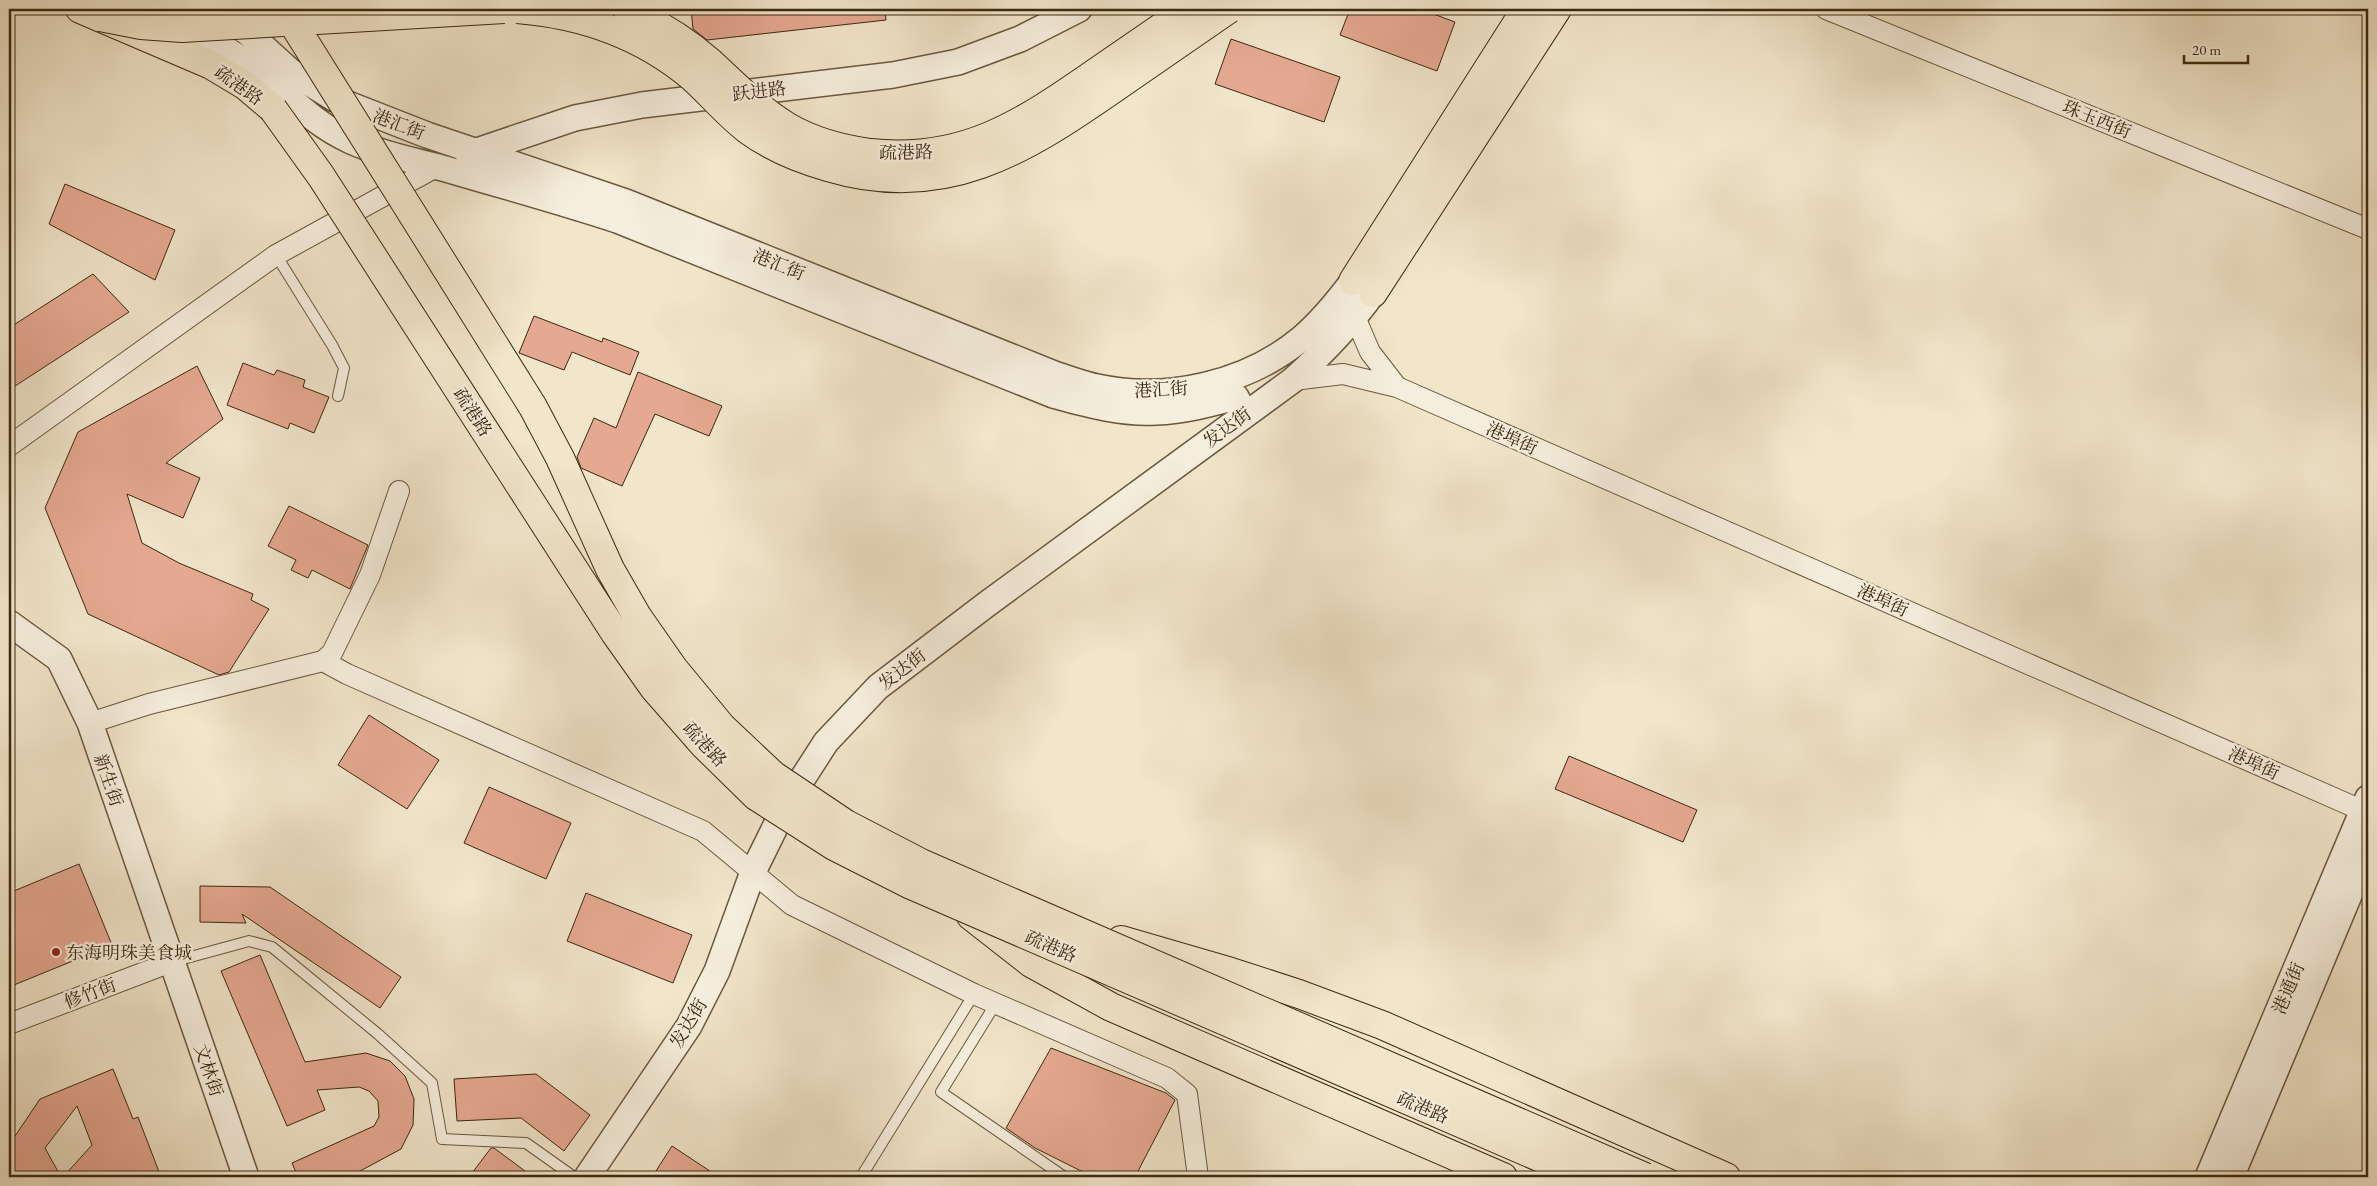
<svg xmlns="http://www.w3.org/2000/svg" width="2377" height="1186" font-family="'EB Garamond','Noto Serif SC',serif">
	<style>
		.building { fill: #e5a892; stroke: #3d290f }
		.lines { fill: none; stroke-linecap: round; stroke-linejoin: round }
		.service-casing { stroke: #6a583e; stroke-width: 12 }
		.minor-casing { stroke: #6a583e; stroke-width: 22 }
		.tertiary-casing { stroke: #6a583e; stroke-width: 28 }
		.trunk-casing { stroke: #3d290f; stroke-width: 30 }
		.service { stroke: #f6eedd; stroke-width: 10 }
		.minor { stroke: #f6eedd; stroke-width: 20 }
		.tertiary { stroke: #f6eedd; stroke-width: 25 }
		.trunk { stroke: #f1e5ca; stroke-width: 28 }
		.trunk-bridge-casing { stroke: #3d290f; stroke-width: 30; stroke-linecap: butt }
		.trunk-bridge { stroke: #f1e5ca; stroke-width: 28 }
		.poi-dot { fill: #8f2418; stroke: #f6eedd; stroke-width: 2 }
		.labels { text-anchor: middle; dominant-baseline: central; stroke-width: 4.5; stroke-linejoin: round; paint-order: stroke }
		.street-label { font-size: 18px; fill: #3d290f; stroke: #f6eedd }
		.poi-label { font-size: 18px; fill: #3d290f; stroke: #f6eedd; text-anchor: start }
	</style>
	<rect width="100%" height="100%" fill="#f1e5ca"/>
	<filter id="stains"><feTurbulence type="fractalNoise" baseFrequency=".004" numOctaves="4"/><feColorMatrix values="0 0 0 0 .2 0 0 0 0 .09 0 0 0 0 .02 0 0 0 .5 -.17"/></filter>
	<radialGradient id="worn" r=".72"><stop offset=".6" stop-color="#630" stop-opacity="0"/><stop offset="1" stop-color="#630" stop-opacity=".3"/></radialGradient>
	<path class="building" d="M691,9H885L886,20L707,40L693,29Z
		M1350,9H1420L1455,22L1437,71L1340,35Z
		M1231,39L1340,77L1324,122L1215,84Z
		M65,184L175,230L155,280L49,224Z
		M93,274L129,312L9,390V328Z
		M534,316L602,342L603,338L639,352L630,375L572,352L564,370L519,353Z
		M243,363L274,375L277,370L305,380L303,387L329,397L314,433L290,423L288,429L227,405Z
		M197,366L223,419L166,463L200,478L183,518L127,494L142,543L179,563L253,594L251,600L269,609L229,672L219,675L88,614L45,508L78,432Z
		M638,372L722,406L709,436L655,414L622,486L581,468L577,457L594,418L616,428Z
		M289,506L368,545L350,589L312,570L308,578L291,570L296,560L268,546Z
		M369,715L439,760L407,809L338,765Z
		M1569,756L1697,810L1683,842L1555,789Z
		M489,787L571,823L546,879L464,843Z
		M79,864L112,945L9,987V893Z
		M200,886L270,887L401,977L380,1008L242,914L246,923L200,922Z
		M586,893L692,935L673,983L567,941Z
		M260,955L305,1062L366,1053L390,1061L405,1076L414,1099L413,1125L401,1149L349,1177H298L292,1163L374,1126L379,1117L378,1101L369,1091L359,1087L317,1090L325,1110L287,1126L221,971Z
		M1051,1048L1166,1093L1175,1100L1135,1177H1093L1035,1148L1006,1128Z
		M113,1069L133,1119L138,1117L161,1177H63L92,1145L77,1106L45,1148L61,1177H9V1145L40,1099Z
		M536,1074L590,1115L564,1151L521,1118L457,1121L454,1079Z
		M672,1146L719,1177H652Z
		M491,1148H494L533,1177H469Z"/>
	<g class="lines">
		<defs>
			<path id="service" d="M276,255L332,345L344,368L338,396
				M172,962L249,941L272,947L378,1034L432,1083L442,1139L526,1143L574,1177
				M996,1003L941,1092L1063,1176
				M765,1177H766
				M861,1177L974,994"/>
			<path id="minor" d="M1826,9L2368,229
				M1355,317L1370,352L1397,387
				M1293,380L1343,374L1397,387L2368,813
				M9,446L276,255L436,167
				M323,661L332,653L370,575L399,491
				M90,723L149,704L323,661L347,674L703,831L792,905L974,994L1167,1078L1187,1094L1198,1177
				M9,1024L171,962"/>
			<path id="tertiary" d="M136,9C173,25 212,38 245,62C283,88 307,121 351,141C380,154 412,160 442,168C501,185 559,201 617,220L1053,395C1086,404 1121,414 1156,412C1184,411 1210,404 1236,397L1245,414
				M203,9L246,31L290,71L335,99L427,135L626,202L1057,375C1070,379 1083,384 1097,387C1166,402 1247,384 1302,338C1322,321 1338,301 1353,281
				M468,154L575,118L642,105L893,75L958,62L1020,39L1079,9
				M9,623L59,659L90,723L246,1177
				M587,1177L689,1026L717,971L753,872L788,801L826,742L878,687L987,604L1293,380C1323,353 1349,326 1373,293
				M2208,1177L2368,798
				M2231,1177L2368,850"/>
			<path id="trunk" d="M80,9L211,65L246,86L273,109
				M1353,281L1526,9
				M1373,293L1557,9
				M971,916L1031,963L1111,1007L1503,1177
				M1121,940L1231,972L1299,994L1382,1025L1726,1177"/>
		</defs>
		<use href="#service" class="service-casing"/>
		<use href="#minor" class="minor-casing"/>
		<use href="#tertiary" class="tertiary-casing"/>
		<use href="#trunk" class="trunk-casing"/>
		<use href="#service" class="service"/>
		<use href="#minor" class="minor"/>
		<use href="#tertiary" class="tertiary"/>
		<use href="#trunk" class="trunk"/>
		<defs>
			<path id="trunk-bridge" d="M284,9L533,407L560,458L610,569L637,616L674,669L722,727L773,775L846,824L921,863L1645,1177
				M517,9C581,14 642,35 692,77C711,94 727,114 748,130C771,147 800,159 828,167C944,202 1024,151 1116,87C1154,61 1191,35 1229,9
				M627,9C657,23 685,40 710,62C735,85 758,109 788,127C812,141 842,149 870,153C962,163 1020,125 1092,75C1124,53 1156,31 1188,9
				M100,17L141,25L182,28L504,9
				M273,109L321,176L615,633L654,688L704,745L756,796L834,846L911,885L1585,1177"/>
		</defs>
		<use href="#trunk-bridge" class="trunk-bridge-casing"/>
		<use href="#trunk-bridge" class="trunk-bridge"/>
	</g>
	<circle class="poi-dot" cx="56" cy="952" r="5"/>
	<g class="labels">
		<g class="street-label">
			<text transform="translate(239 85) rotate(35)">疏港路</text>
			<text transform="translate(759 91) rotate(-7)">跃进路</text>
			<text transform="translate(2097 119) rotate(22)">珠玉西街</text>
			<text transform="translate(399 124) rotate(21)">港汇街</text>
			<text transform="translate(906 152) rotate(-1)">疏港路</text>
			<text transform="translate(779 264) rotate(22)">港汇街</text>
			<text transform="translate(1161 389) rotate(-3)">港汇街</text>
			<text transform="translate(473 412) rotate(57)">疏港路</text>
			<text transform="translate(1227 427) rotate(-36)">发达街</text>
			<text transform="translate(1512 438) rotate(24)">港埠街</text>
			<text transform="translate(1883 600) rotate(24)">港埠街</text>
			<text transform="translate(902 669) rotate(-38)">发达街</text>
			<text transform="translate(705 744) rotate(47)">疏港路</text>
			<text transform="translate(2254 763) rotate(24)">港埠街</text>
			<text transform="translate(109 780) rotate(71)">新生街</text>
			<text transform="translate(1051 946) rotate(23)">疏港路</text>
			<text transform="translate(2288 988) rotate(-67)">港通街</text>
			<text transform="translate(90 993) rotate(-21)">修竹街</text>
			<text transform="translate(688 1023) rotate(-59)">发达街</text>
			<text transform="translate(209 1070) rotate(71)">文林街</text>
			<text transform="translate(1423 1107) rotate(23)">疏港路</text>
		</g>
		<g class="poi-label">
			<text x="66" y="952">东海明珠美食城</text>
		</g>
	</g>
	<rect width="2377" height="1186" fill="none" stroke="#f1e5ca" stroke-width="30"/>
	<rect x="10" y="10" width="2357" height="1166" fill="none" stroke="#3d290f" stroke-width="2.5"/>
	<rect x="15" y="15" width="2347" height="1156" fill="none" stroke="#3d290f"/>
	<path d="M2184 55v8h64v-8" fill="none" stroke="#3d290f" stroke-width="2.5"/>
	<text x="2192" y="55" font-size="15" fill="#3d290f" stroke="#f6eedd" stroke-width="4" paint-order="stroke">20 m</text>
	<rect width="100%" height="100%" filter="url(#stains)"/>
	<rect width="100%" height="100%" fill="url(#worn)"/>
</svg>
